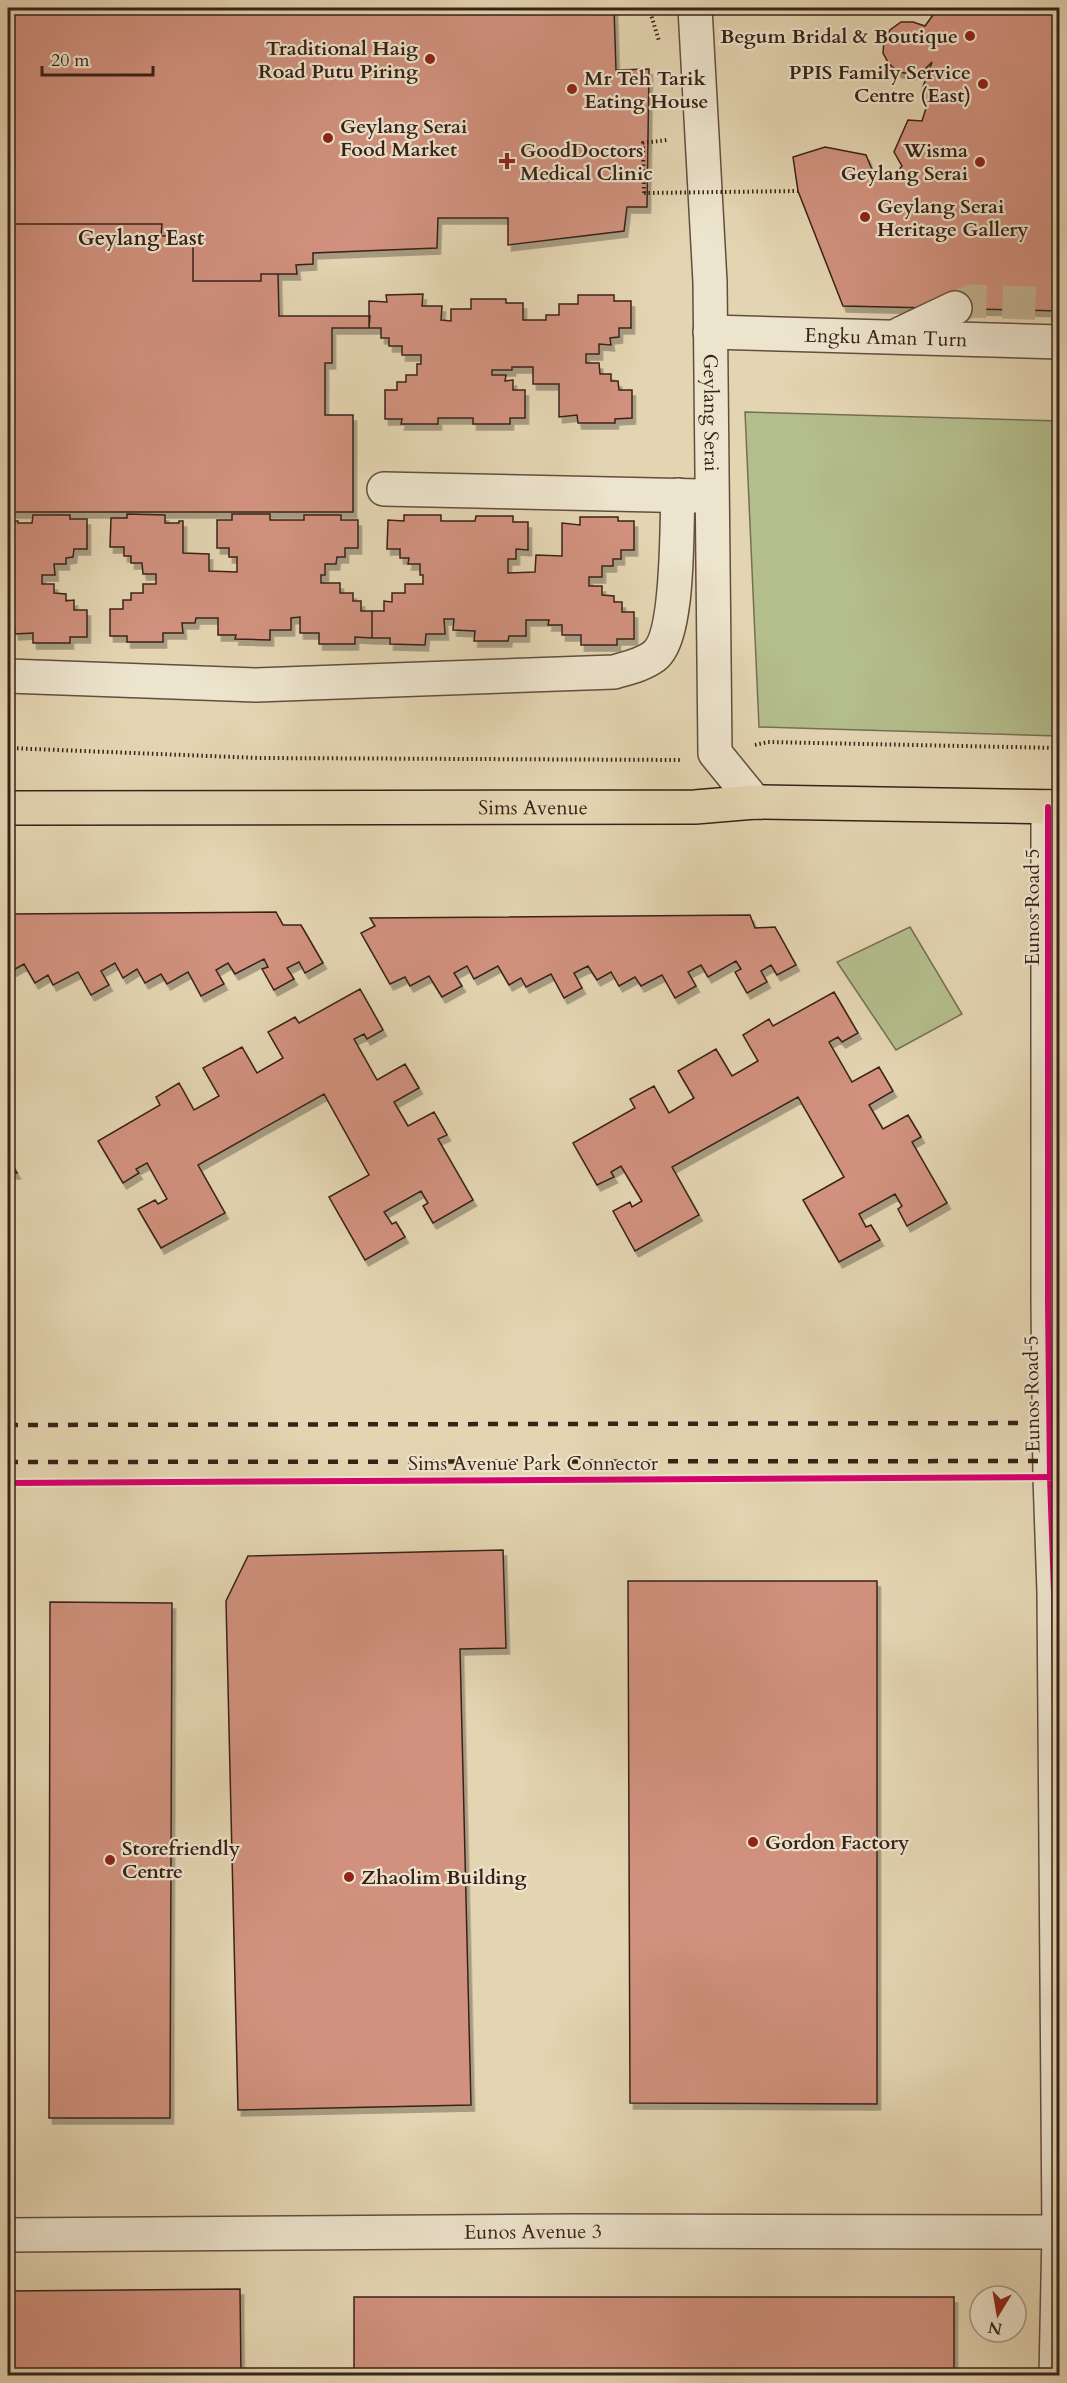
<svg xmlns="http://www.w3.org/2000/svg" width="1067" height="2383" font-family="Cardo,serif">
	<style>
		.green { fill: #b4bd8c; stroke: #766f52; stroke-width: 1.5 }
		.building { fill: #d1917e; stroke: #382118; stroke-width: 1.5; filter: url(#shadow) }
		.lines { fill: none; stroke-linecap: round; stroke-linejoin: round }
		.minor-tunnel { stroke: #c2b193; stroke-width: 33; stroke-dasharray: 33 16; stroke-linecap: butt }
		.minor-casing { stroke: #634e3e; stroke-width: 36 }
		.major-casing { stroke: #382118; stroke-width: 36 }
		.path { stroke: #382118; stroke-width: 4; stroke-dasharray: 1.5 3; stroke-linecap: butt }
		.minor { stroke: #ede4cd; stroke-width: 33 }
		.major { stroke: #e4d5b2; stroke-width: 33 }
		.rail { stroke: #382118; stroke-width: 4.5; stroke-dasharray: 10 10; stroke-linecap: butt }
		.path-bridge { stroke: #382118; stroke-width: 4; stroke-dasharray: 1.5 3; stroke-linecap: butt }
		.cycleway-casing { stroke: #ede4cd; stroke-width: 10 }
		.cycleway { stroke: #d6006c; stroke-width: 6 }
		.poi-dot { fill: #8f2418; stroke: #ede4cd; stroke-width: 2 }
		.labels { text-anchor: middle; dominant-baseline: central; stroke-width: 4.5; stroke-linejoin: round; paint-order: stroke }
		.poi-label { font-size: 20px; font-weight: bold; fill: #382118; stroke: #ede4cd; text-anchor: start }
		.street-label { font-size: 20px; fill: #382118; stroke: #ede4cd }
		.neighbourhood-label { font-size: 21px; font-weight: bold; fill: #382118; stroke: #ede4cd }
	</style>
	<defs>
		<filter id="shadow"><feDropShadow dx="3.5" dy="6" stdDeviation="0" flood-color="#0004"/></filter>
	</defs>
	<rect width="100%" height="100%" fill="#e4d5b2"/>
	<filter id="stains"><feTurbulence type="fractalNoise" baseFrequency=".00333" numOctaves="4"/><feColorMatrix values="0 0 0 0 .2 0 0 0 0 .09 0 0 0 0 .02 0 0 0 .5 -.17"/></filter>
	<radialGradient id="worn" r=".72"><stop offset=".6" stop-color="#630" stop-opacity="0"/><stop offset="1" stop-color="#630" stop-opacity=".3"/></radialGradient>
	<path class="green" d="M745,412L1059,421V736L759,727Z
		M910,927L962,1014L896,1050L837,962Z"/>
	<path class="building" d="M8,8H614L616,70L649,69L647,207H627L624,231L508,245V218H438L437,248L313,253V264L296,265L297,274H261V281H193V235L161,236L162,224H8Z
		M938,8H1060V311L843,306L798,191L793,157L825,147L866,155L873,172H897L902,166L894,152L908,120L922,121L927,105L921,92L932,62L923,71L911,74L899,72L889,64L883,53L884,40L890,30L901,22H913L925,26Z
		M8,224H162L161,236L193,235V281H261V274H278L279,316H370L369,328H332V363H325V415H353V512H8Z
		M423,294L422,306H442L441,320L451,321V309H471V299H506V303H523V320H546V315H559V304H578V295H614V301H631V328H619V337L610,338L611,345L599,344V354H586V363H599L600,374H611V381H618L619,390H632V418L615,419V423H578L577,415L559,417V384H533V367H512V370H492V375H506L505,381L513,380V390H525V418H510V424H473V418H438V424H401L402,419H385V390H397V382H406V375H417V364H421V355H402V346H389V338H381V328H369V301L387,302L386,295Z
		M127,514L165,515V523H179V521H183V553L209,554V571L237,572V557H229V548H217V520H232V514H270V520H304V515H341V520H358V548H345V557H337L336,564H325V575H321V583H340V593H353V601H361V611H372V638L355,637V644H319V633H300V617L291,618V630H270V640L235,639L236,635H218V618H196L195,623H182L183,633H163V642H127V636H110V609H123V600H131V593H143V584H156V574H143L142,563H131V556H124V547H110L111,518H127Z
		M33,515H70V519H87V549H74L73,557L66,558V564H54L55,575H42V584H54V593L66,594V601L74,600V610H87V637H70V643H33V633L15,634L14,623H8V554H14V521H18V523H32Z
		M404,515H441V521H475L476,516H513V522H528V550L516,549V559H508V573L535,572L536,555L562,556V523L580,525V517H618V521H634V550H621V559H613V566H602V577H589V586H602V595L614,596V602H622V612H634V639H617V645H581V635H562V625H548L549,620H526V636H509L508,641H474L475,631L453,630L454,619H444L445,634H426L425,645L390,644V638H372V611H384V601L392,602V593H405V584H423V575H420V564H408L409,558H400V549H387L388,520L404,521Z
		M276,912L283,925H301L323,963L305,973L299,962L287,968L294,979L274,990L262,969L268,967L264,959L235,974L228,963L216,970L224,984L201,996L188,972L167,984L161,974L145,983L137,969L123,978L115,963L101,971L109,985L91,995L78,972L53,985L48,975L35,983L24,964L8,973V914Z
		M750,915L755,928L775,927L796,965L777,975L771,965L761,971L767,982L747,993L735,972L741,969L736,961L708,977L701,965L688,972L696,986L675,998L662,975L641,986L635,977L619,986L611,972L597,980L588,966L574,973L582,988L564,998L551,974L526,987L521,978L509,985L498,966L474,979L467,966L454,973L462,986L442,997L429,976L410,986L405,977L390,984L361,933L375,926L370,918Z
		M360,989L383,1030L367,1039L364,1034L354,1039L377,1080L405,1064L419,1088L394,1102L408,1126L434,1112L447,1135L438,1139L473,1200L433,1223L423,1206L428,1203L421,1191L384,1212L392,1224L396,1222L405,1237L365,1260L329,1197L369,1175L324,1094L198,1165L225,1213L161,1248L138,1209L155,1200L158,1204L167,1199L147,1163L136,1169L139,1173L123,1183L98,1141L160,1105L156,1097L179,1083L194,1110L219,1096L203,1068L242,1047L257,1073L283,1058L268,1032L295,1017L299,1023Z
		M834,992L858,1033L842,1042L838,1037L829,1042L852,1082L879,1067L893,1091L869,1105L883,1129L908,1115L921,1137L912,1142L947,1203L907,1226L898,1209L902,1206L895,1194L859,1214L866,1227L871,1225L880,1240L839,1262L803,1200L844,1177L798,1097L672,1167L699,1215L635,1251L613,1211L630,1202L632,1207L642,1201L621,1166L611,1172L614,1177L597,1185L573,1143L635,1108L630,1099L654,1086L669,1113L694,1098L678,1071L716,1049L732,1076L758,1061L743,1035L769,1019L773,1026Z
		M8,1156L17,1173H8Z
		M503,1550L506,1648L460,1649L471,2105L238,2110L226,1601L248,1556Z
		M628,1581H877V2104L630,2103Z
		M50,1602L172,1603L170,2118H49Z
		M240,2289L241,2376H8V2291Z
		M354,2297H954V2376H354Z"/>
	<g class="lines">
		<path class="minor-tunnel" d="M955,308L971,301L1060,304"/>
		<defs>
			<g id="minor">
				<path id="s1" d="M695,8L710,282L715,753L755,802"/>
				<path id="s2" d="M710,332L1060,342"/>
				<path d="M900,334L955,308"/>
				<path d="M384,489L700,496"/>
				<path d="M8,676L256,685L614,672C627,668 642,665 653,657C680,639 676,528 678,495"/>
				<path d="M1048,807V1303L1050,1477L1054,1592L1059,2232L1056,2376"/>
				<path id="s3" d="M8,2235L573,2231L1060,2232"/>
			</g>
			<g id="major">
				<path id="s4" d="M8,808L695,807L755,802L1060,807"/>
			</g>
		</defs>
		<use href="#minor" class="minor-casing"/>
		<use href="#major" class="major-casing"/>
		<path class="path" d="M649,8L659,41
			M644,193L643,143L667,140
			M755,745L768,742L1060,748
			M8,748L259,758L680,760"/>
		<use href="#minor" class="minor"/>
		<use href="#major" class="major"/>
		<path class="rail" d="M8,1425L1060,1423
			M8,1462L1060,1461"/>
		<path class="path-bridge" d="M644,193L798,191"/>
		<defs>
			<path id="cycleway" d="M1048,807V1303L1050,1477L1054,1592L1059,2232L1056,2376
				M8,1483L1057,1477"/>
		</defs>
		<use href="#cycleway" class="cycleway-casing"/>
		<use href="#cycleway" class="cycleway"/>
	</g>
	<g class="poi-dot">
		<circle cx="970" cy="36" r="6"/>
		<circle cx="430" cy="59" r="6"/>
		<circle cx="983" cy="84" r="6"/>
		<circle cx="572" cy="89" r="6"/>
		<circle cx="328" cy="138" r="6"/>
		<path d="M504 152h6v6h6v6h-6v6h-6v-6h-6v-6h6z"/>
		<circle cx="980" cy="162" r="6"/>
		<circle cx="865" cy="217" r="6"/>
		<circle cx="753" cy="1842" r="6"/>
		<circle cx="110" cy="1860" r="6"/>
		<circle cx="349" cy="1877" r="6"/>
	</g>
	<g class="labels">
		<g class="poi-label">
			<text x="958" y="36" text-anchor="end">Begum Bridal &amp; Boutique</text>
			<text x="418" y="48" text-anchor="end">Traditional Haig<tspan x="418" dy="23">Road Putu Piring</tspan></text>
			<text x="971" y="72" text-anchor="end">PPIS Family Service<tspan x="971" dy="23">Centre (East)</tspan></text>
			<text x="584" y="78">Mr Teh Tarik<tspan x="584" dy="23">Eating House</tspan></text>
			<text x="340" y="126">Geylang Serai<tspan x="340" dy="23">Food Market</tspan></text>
			<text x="520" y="150">GoodDoctors<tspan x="520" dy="23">Medical Clinic</tspan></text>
			<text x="968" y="150" text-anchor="end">Wisma<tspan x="968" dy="23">Geylang Serai</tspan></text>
			<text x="877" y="206">Geylang Serai<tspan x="877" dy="23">Heritage Gallery</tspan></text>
			<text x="765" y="1842">Gordon Factory</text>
			<text x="122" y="1848">Storefriendly<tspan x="122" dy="23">Centre</tspan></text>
			<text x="361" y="1877">Zhaolim Building</text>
		</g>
		<g class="street-label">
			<text stroke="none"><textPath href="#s2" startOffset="176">Engku Aman Turn</textPath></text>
			<text stroke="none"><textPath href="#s1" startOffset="405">Geylang Serai</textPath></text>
			<text stroke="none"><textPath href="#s4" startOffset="525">Sims Avenue</textPath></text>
			<text transform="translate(1032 907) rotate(-90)">Eunos Road 5</text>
			<text transform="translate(1032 1394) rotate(-91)">Eunos Road 5</text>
			<text x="533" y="1463">Sims Avenue Park Connector</text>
			<text stroke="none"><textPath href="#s3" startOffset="525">Eunos Avenue 3</textPath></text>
		</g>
		<g class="neighbourhood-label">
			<text x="141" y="238">Geylang East</text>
		</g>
	</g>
	<rect width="1067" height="2383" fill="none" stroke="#e4d5b2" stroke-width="30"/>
	<rect x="9" y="9" width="1049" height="2365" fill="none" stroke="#382118" stroke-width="3"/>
	<rect x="15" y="15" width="1037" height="2353" fill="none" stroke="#382118" stroke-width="1.5"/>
	<g transform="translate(998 2314) rotate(191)"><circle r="28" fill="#ede4cd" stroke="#a59685" stroke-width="1.5"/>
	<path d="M0-4.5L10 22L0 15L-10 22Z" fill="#8f2418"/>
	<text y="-9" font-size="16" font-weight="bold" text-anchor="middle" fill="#382118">N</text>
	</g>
	<path d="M42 66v9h111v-9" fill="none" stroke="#382118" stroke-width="3"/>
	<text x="51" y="66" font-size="18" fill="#382118" stroke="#ede4cd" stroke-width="4.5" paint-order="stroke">20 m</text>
	<rect width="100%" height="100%" filter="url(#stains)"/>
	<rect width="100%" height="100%" fill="url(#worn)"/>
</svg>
